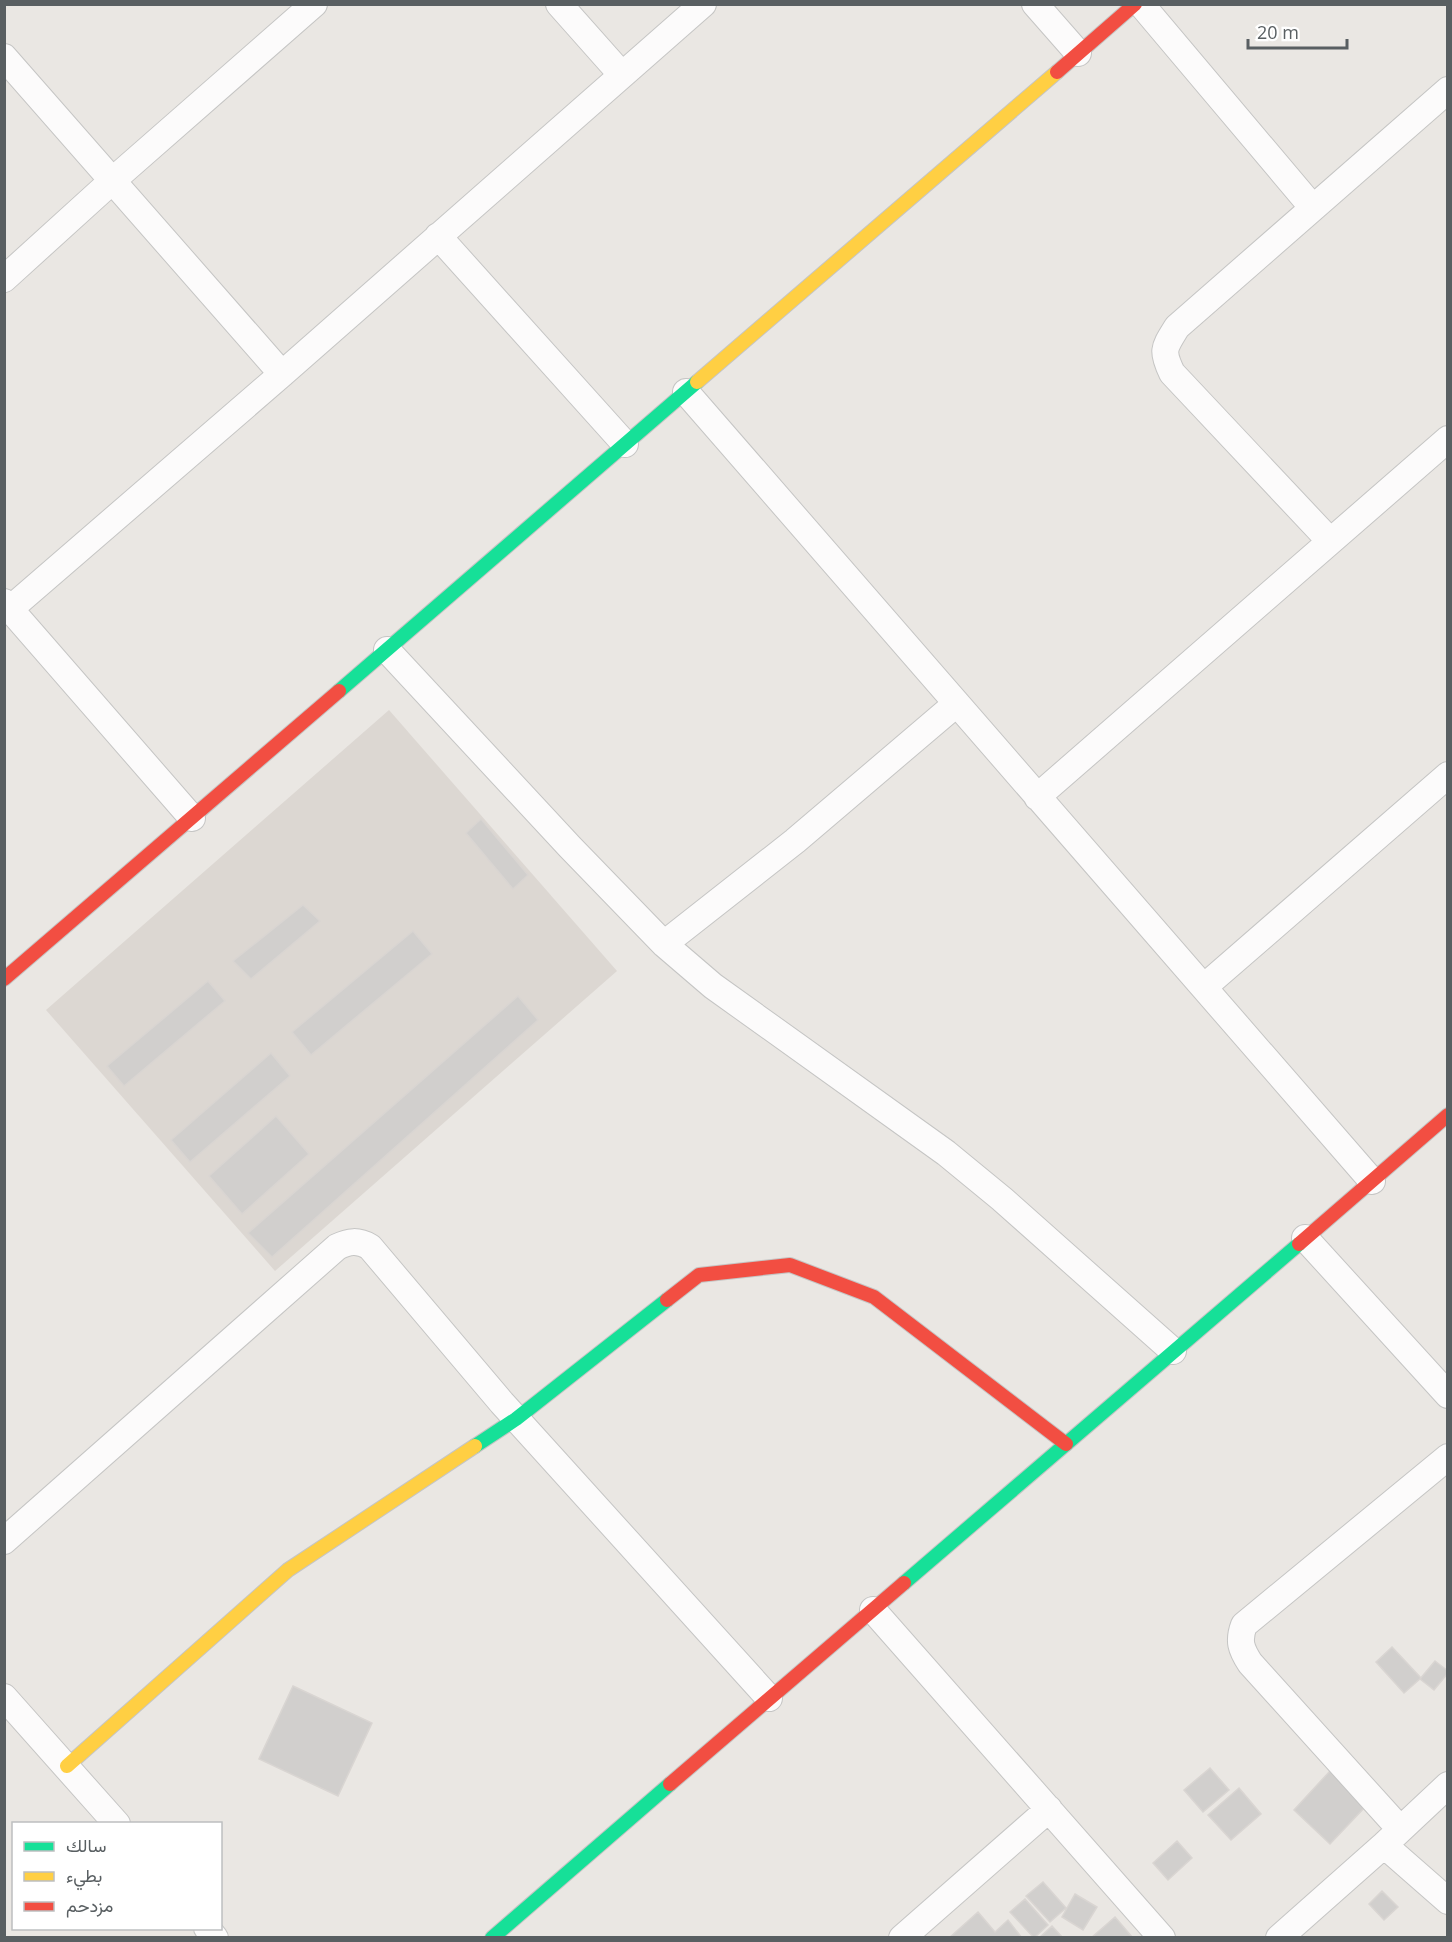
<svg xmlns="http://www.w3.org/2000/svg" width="1452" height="1942" font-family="'Open Sans',Vazirmatn,sans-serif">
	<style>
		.education { fill: #dcd7d2 }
		.building { fill: #d1cfcd; stroke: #d9d5d2; stroke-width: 1.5 }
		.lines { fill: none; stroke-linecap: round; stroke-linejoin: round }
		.street-casing { stroke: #c5c5c4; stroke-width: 28 }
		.fast-casing { stroke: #c5c5c4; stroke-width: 16 }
		.slow-casing { stroke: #c5c5c4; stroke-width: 16 }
		.jam-casing { stroke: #c5c5c4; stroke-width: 16 }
		.street { stroke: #fcfbfb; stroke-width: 26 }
		.fast { stroke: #16e098; stroke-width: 14 }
		.slow { stroke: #ffcf43; stroke-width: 14 }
		.jam { stroke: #f24e42; stroke-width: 14 }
	</style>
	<rect width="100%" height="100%" fill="#eae7e3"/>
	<path class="education" d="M389,710L617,971L275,1271L46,1010Z"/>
	<path class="building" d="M481,819L528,875L513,889L466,833Z
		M303,905L320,921L251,979L233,961Z
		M413,931L432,954L311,1055L292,1032Z
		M208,981L225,1001L124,1086L107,1066Z
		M518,996L538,1020L272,1257L248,1233Z
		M271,1053L290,1076L190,1162L171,1140Z
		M276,1116L309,1154L242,1214L209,1176Z
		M1392,1647L1421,1678L1404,1693L1376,1662Z
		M1435,1661L1448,1671V1673L1434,1690L1420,1679Z
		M293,1686L372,1723L338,1796L259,1759Z
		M1210,1768L1229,1790L1203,1812L1184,1790Z
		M1330,1771L1367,1805L1330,1844L1294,1810Z
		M1239,1788L1261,1814L1231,1840L1208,1815Z
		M1177,1841L1192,1858L1168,1880L1153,1863Z
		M1043,1882L1066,1908L1050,1922L1026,1896Z
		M1382,1891L1398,1907L1384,1920L1369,1904Z
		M1075,1894L1097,1907L1083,1930L1062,1917Z
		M1025,1899L1048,1925L1034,1938L1010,1912Z
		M978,1912L995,1932L1008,1920L1022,1938H949Z
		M1115,1917L1133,1938H1091Z
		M1052,1926L1063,1938H1039Z"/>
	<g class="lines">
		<defs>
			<path id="street" d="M559,4L622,75
				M1035,4L1078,53
				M1141,4L1313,208
				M4,57L282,374
				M438,236L625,444
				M4,279L112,181L314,4
				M686,392L1372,1181
				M1330,541L1172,373C1161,350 1164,348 1177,327L1448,90
				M4,602L192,818
				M10,609L282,374L703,4
				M387,650L570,847L664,944L713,986L946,1153L1002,1199L1173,1351
				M1037,797L1448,439
				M664,944L795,841L956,704
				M1204,987L1448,775
				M1305,1238L1448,1395
				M4,1541L337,1247C349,1241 358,1240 370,1247L502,1403L769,1698
				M873,1610L1162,1938
				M4,1697L117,1824
				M1400,1829L1250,1663C1241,1649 1238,1641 1244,1625L1448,1457
				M1384,1845L1448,1901
				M207,1928L215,1938
				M902,1938L1049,1809
				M1279,1938L1384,1845L1448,1785"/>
			<path id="fast" d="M339,691L697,382
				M475,1446L516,1419L667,1300
				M904,1583L1299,1244
				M492,1938L670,1784"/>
			<path id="slow" d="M697,382L1057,72
				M67,1766L288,1570L475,1446"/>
			<path id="jam" d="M1057,72L1135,4
				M4,979L339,691
				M1299,1244L1448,1115
				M667,1300L699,1275L790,1265L874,1297L1066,1444
				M670,1784L904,1583"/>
		</defs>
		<use href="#street" class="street-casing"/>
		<use href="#fast" class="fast-casing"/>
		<use href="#slow" class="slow-casing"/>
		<use href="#jam" class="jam-casing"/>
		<use href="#street" class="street"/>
		<use href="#fast" class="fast"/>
		<use href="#slow" class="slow"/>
		<use href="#jam" class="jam"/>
	</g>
	<rect width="1452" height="1942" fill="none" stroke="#595f62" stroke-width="12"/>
	<rect x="12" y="1822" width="210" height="108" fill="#ffffff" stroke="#bdbfc0" stroke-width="1.5"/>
	<rect x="24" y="1842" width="30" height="9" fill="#16e098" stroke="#bdbfc0" stroke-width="1.5"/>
	<text x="66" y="1852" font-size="18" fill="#595f62">سالك</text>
	<rect x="24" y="1872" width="30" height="9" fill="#ffcf43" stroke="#bdbfc0" stroke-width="1.5"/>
	<text x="66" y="1882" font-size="18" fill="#595f62">بطيء</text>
	<rect x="24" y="1902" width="30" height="9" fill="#f24e42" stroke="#bdbfc0" stroke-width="1.5"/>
	<text x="66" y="1912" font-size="18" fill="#595f62">مزدحم</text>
	<path d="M1248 39v9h99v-9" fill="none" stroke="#595f62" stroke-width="3"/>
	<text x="1257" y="39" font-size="18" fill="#595f62" stroke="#ffffff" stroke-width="4.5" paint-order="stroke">20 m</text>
</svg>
